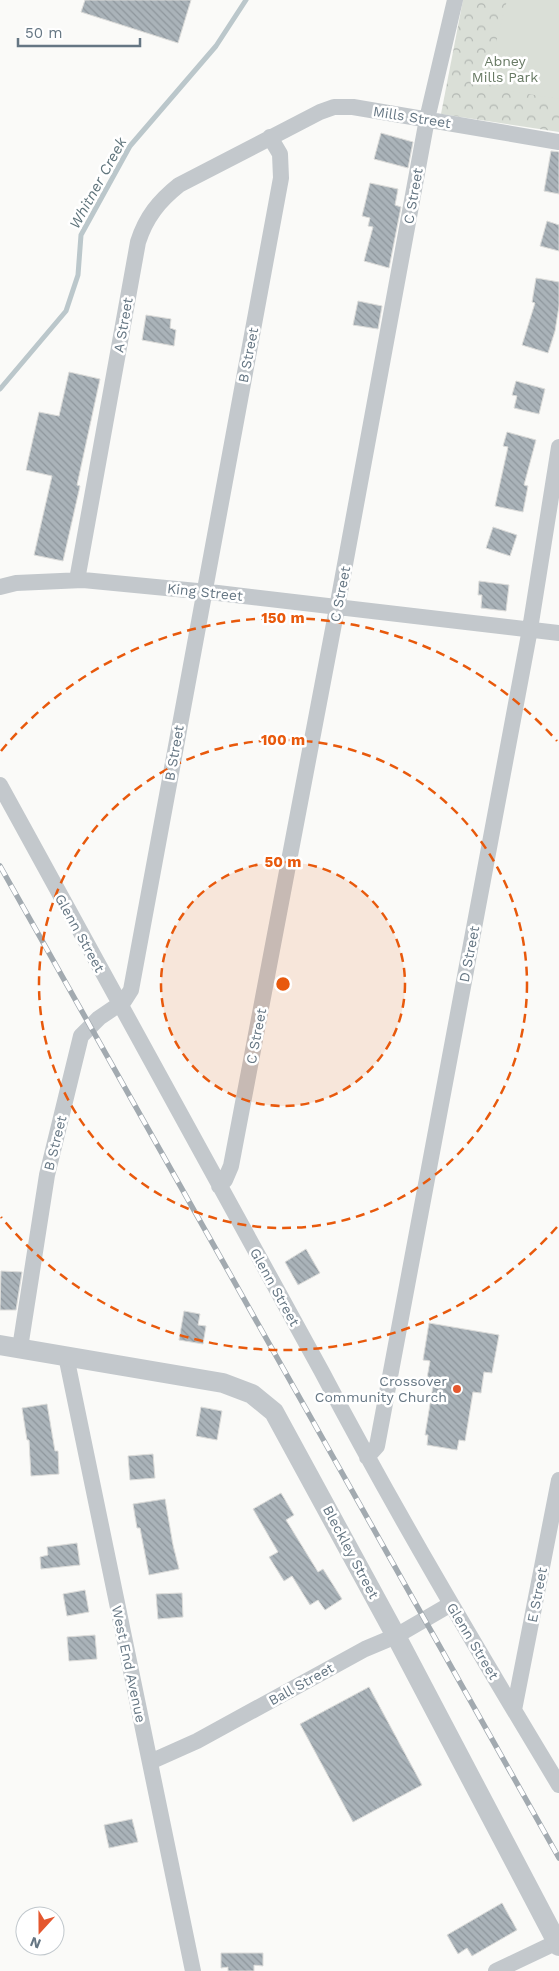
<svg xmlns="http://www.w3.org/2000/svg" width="559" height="1971" font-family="'Work Sans',sans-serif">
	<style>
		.park { fill: url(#park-crowns) }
		.pitch { fill: #dadfd7 }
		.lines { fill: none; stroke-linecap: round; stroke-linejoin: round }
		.stream { stroke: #bbc7cb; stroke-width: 5 }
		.building { fill: url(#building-back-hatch); stroke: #dcdcda }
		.minor { stroke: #c3c8cc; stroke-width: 16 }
		.tertiary { stroke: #c3c8cc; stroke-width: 20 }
		.rail-casing { stroke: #a2aab0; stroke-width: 5.5 }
		.rail { stroke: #fff; stroke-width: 4; stroke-dasharray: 11; stroke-linecap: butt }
		.ring { fill: none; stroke: #e8590c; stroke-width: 2.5; stroke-dasharray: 9 6 }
		.poi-dot { fill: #e4572e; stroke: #fff; stroke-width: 2 }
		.labels { text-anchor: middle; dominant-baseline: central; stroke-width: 5; stroke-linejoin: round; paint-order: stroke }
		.park-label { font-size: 14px; fill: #687a64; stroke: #fff }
		.street-label { font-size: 14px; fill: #657683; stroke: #fff }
		.poi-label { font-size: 14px; fill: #657683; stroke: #fff; text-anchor: end }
		.water-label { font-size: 15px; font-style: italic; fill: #60757c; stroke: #fff }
		.centre { fill: #e8590c; stroke: #fff; stroke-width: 2.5 }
		.ring-label { font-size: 15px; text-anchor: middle; font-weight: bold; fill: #e8590c; stroke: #fff; stroke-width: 5; stroke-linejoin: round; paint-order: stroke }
	</style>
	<defs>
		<pattern id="park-crowns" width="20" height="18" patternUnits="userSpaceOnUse" patternTransform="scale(1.25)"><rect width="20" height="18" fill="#dadfd7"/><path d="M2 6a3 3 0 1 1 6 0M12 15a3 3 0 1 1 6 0" fill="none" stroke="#b4b9b4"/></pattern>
		<pattern id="building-back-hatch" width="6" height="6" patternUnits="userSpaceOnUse" patternTransform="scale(1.25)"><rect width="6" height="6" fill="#aab3b9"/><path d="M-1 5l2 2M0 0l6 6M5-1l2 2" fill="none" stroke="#8e969c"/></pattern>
	</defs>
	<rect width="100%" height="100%" fill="#fafaf8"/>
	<path class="park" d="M463,0H559V132L441,114Z"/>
	<path class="pitch" d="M507,0H559V99L503,90L489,85L488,74Z"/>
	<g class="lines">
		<path class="stream" d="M0,389L66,311L78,275L81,235L130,146L216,46L246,0"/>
	</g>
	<path class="building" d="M85,0H191L178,43L81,12Z
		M381,133L413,142L408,168L374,159Z
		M551,151L559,152V194L544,191Z
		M370,183L398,189L395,205L401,207L389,268L364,261L373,227L368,226L370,218L362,216Z
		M547,221L559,225V251L540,246Z
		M536,278L559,282V306L555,331L548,353L522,345L535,303L532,302Z
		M358,301L382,306L378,329L353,325Z
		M146,315L171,319L170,328L176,330L174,346L142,340Z
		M69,372L100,379L77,485L80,486L63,561L34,555L52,476L26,470L39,412L59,416Z
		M516,381L545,389L539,414L514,408L517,396L512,395Z
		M507,432L536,440L524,485L528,486L523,512L495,506L508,447L503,446Z
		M493,527L517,535L510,556L486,548Z
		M479,581L509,585L506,611L481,608L482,595H478Z
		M306,1249L320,1273L298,1285L285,1262Z
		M1,1271L22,1272L16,1310H0Z
		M184,1311L200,1314L198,1325L206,1326L203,1344L179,1340Z
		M429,1323L499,1335L492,1373L484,1372L481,1393L473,1392L465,1441L459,1440L457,1450L427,1445L428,1435H425L433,1386L426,1384L430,1361L423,1360Z
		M47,1404L55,1451H58L59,1474L31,1476L29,1440H27L22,1408Z
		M201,1407L222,1411L217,1440L196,1436Z
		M153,1454L155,1478L130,1480L128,1456Z
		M281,1493L294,1515L286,1520L318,1572L323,1569L342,1599L325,1610L318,1600L310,1605L292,1576L284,1581L269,1557L278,1552L253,1509Z
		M165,1499L173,1545L179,1569L149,1575L140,1528H137L133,1504Z
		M77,1543L80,1565L41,1569L40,1557L48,1555L47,1547Z
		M85,1590L89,1612L67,1616L63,1594Z
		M182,1593L183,1617L158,1619L156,1594Z
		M95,1635L97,1659L69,1661L67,1637Z
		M369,1687L422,1785L353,1822L300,1724Z
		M132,1819L138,1842L109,1848L104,1825Z
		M502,1903L517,1930L472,1956L467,1948L458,1954L447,1935Z
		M221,1953H263V1966L254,1965V1971H228V1967L221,1968Z"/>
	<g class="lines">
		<path class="minor" d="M77,580L138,242C146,217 159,201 179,185L320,112L334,107H353L559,142
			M0,587L16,583L83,580L218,593L559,633
			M0,785L322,1372C396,1513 477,1649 559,1785
			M219,1186L225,1180L231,1166L337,608L427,119L455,0
			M20,1348L47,1175L81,1036L99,1018L124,1001L131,990L281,178L280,154L270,137
			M66,1356L193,1971
			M367,1457L377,1446L530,629L559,447
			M514,1710L559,1480
			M150,1762L197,1741L365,1649L396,1636L451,1604
			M496,1971L557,1942"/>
		<path class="tertiary" d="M0,1345L223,1383L252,1394L274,1412L396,1636L559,1946"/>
		<defs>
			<path id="rail" d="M0,866L559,1858"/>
		</defs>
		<use href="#rail" class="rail-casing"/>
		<use href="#rail" class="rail"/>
	</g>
	<circle cx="283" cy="984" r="122" fill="#e8590c" fill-opacity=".12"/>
	<g class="ring">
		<circle cx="283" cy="984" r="122"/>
		<circle cx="283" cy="984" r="244"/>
		<path d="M557 1227A366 366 0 0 1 1 1217M1 751A366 366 0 0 1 557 741"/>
	</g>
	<circle class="poi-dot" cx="457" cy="1389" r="5"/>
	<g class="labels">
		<g class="park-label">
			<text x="505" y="61">Abney<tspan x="505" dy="16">Mills Park</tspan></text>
		</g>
		<g class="street-label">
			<text transform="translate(412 117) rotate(9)">Mills Street</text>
			<text transform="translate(413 196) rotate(-80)">C Street</text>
			<text transform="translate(123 325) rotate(-80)">A Street</text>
			<text transform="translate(248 355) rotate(-79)">B Street</text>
			<text transform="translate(205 592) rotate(6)">King Street</text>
			<text transform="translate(340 594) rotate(-79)">C Street</text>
			<text transform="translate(174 753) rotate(-80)">B Street</text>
			<text transform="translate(80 933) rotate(61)">Glenn Street</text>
			<text transform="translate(469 954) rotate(-79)">D Street</text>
			<text transform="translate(256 1036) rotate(-79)">C Street</text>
			<text transform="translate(55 1143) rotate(-76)">B Street</text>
			<text transform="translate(275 1287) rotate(61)">Glenn Street</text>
			<text transform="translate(351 1552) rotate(62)">Bleckley Street</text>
			<text transform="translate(537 1595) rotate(-79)">E Street</text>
			<text transform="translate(473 1641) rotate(59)">Glenn Street</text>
			<text transform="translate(129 1664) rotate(78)">West End Avenue</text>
			<text transform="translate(301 1684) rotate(-29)">Ball Street</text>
		</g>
		<g class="poi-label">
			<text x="447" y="1381">Crossover<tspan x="447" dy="16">Community Church</tspan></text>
		</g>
		<g class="water-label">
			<text transform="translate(98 183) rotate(-61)">Whitner Creek</text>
		</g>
	</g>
	<circle cx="283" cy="984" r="8" class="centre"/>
	<g class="ring-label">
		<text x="283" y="623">150 m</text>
		<text x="283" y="745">100 m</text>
		<text x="283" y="867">50 m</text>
	</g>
	<g transform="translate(40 1931) rotate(201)"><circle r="24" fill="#ffffff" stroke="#c1c8cd"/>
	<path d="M0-4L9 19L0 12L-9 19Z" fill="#e4572e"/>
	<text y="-8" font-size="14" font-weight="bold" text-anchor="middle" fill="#657683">N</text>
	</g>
	<path d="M18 38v8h122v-8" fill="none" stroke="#657683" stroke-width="2.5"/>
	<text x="25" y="38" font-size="15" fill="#657683" stroke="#ffffff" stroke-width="4" paint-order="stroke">50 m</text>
</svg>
